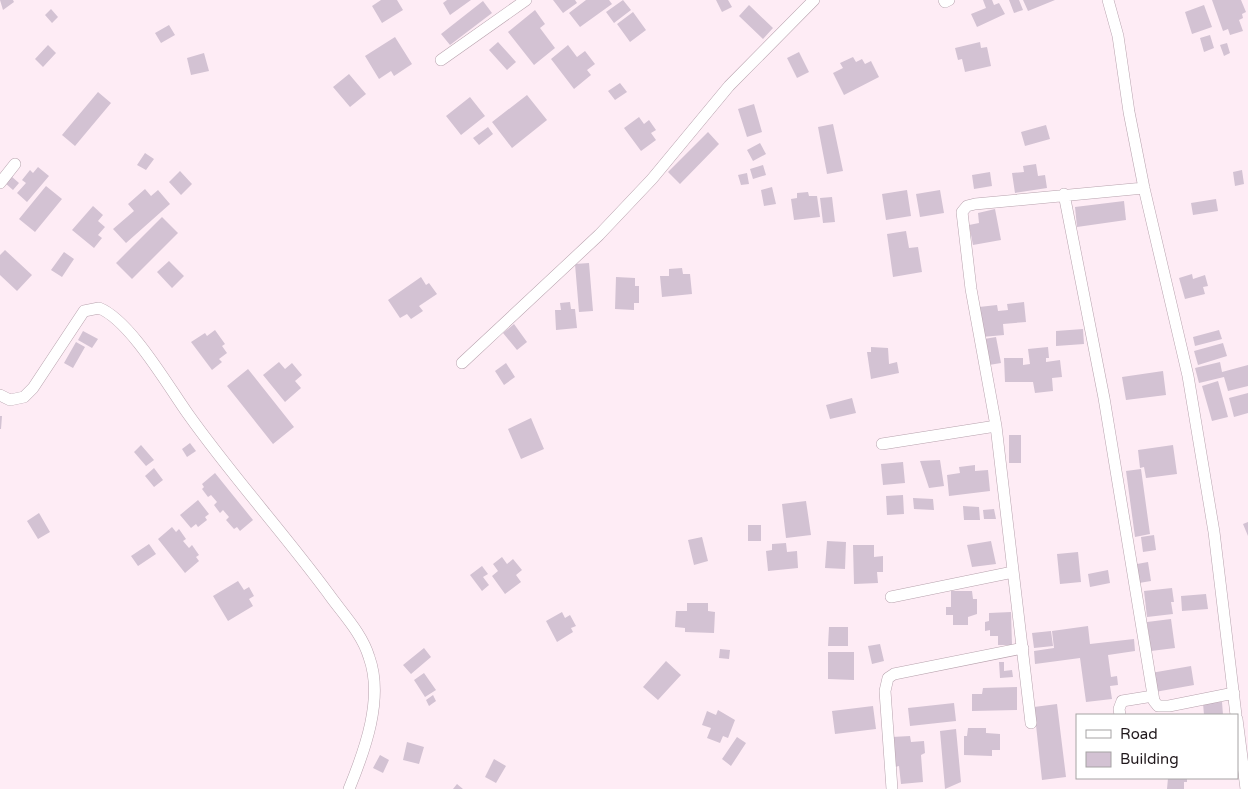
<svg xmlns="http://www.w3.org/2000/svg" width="1248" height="789" font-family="'Varela Round',sans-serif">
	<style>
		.building { fill: #d3c2d3 }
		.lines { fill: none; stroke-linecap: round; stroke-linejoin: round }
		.minor-casing { stroke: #b7a2ad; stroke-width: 12 }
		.minor { stroke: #fff; stroke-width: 11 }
	</style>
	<rect width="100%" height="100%" fill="#feecf5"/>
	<path class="building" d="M0,0H13L14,2L3,10Z
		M381,0H397L403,10L382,23L372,6Z
		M447,0H471L450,15L443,3Z
		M553,0H575L577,3L563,13Z
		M586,0H609L612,4L580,27L569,13Z
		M623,0L631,10L614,23L606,12Z
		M716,0H728L732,7L722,12Z
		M983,0H992L994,5L999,3L1005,14L977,27L971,14L986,8Z
		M1009,0H1019L1023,10L1014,13Z
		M1023,0H1055L1028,11Z
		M1212,0H1241L1246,12L1242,14L1243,18L1239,20L1243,31L1230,35L1228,29L1223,31Z
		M483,1L492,13L450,45L441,34Z
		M749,5L773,28L763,39L739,16Z
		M1204,5L1212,27L1192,34L1185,12Z
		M51,9L58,17L52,23L45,15Z
		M535,10L545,24L540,28L555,48L534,65L508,32Z
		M633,12L646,30L630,42L617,24Z
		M169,25L175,35L161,43L155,33Z
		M1210,35L1214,48L1204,52L1200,38Z
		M395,37L412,64L394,76L391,71L379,79L365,56Z
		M498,42L516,62L507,70L489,50Z
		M980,42L981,48L987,47L991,66L965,72L962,59L958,60L955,48Z
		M1227,43L1230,53L1224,56L1220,45Z
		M48,45L56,53L43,67L35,59Z
		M568,45L577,57L585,51L595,64L587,70L591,75L574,89L551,59Z
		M799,52L809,72L797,78L787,58Z
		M204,53L209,71L191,75L187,58Z
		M853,57L856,62L862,59L865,64L871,61L879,77L844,95L833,73L843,68L840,63Z
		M349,74L366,94L350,107L333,87Z
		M620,83L627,92L615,100L608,91Z
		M98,92L111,103L75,146L62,135Z
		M527,95L547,120L512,148L492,122Z
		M470,97L485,116L461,135L446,116Z
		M754,104L762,132L747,137L738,109Z
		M639,117L644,124L649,120L656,130L651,133L656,140L641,151L624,128Z
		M833,124L843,171L827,174L818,127Z
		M1046,125L1050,139L1025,146L1021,132Z
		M488,127L493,134L479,145L473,138Z
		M708,132L719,144L680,184L668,172Z
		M760,143L766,154L753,161L747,150Z
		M145,153L154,159L146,170L137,165Z
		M1036,164L1038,176L1045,175L1047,188L1015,193L1012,173L1024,172L1023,166Z
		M763,165L766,175L753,179L750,169Z
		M38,167L49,176L27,202L17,193L26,183L22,180L30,170L33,173Z
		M1242,170L1244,184L1235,186L1233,172Z
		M180,171L192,184L181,195L169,182Z
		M990,172L992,186L974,189L972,175Z
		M747,173L749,184L741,185L738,175Z
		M11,176L19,183L13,190L5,183Z
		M46,186L62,199L35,232L19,219Z
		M772,187L776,204L764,206L761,190Z
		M145,189L151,196L158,190L170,204L126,243L113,229L134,211L128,204Z
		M907,190L911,216L886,220L882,194Z
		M940,190L944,213L920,217L916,194Z
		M808,192L809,196H817L820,217L794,220L791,199L797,198V193Z
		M832,197L835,222L823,223L820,198Z
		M1216,199L1218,211L1193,215L1191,203Z
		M1124,201L1126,220L1077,227L1075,207Z
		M93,206L103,215L98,221L105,227L98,235L102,238L94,248L72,230Z
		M995,209L1001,240L973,245L969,225L979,223L978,213Z
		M162,217L178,233L132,279L116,263Z
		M906,231L909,248L918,247L922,272L893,277L887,234Z
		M5,250L32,275L17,291L0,275V255Z
		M64,252L74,259L62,277L51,270Z
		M169,261L184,276L172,288L157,272Z
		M589,263L593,311L579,312L575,264Z
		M682,268L683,274H690L692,294L662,297L660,276H669V269Z
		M1192,274L1193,279L1205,275L1208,286L1203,287L1205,294L1185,299L1179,278Z
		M421,277L426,285L429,283L437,294L419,306L423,311L411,319L407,314L400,318L388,300Z
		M616,277L635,278V286H639V303H634V310L615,309Z
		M570,302L571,309H575L577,328L556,330L555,310H561L560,303Z
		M1024,302L1026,322L1003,324L1004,335L982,337L979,307L997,305L998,311L1008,310L1007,304Z
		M514,324L527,342L517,350L503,333Z
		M1083,329L1084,344L1056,346V331Z
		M215,330L225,344L222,346L227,353L219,359L222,362L212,370L191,342L205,333L207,336Z
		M1219,330L1222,339L1195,346L1193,337Z
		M83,331L98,339L92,348L78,340Z
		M996,337L1001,363L989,365L984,339Z
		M76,342L85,347L73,368L64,363Z
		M1223,343L1227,356L1198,365L1194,351Z
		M871,347L888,348L889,364L897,362L899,373L871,379L867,352H871Z
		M1048,347L1049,358H1046V362L1060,360L1062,377L1052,378L1053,391L1035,393L1033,382H1005L1004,358H1023V365L1030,364L1028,349Z
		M279,362L285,369L292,363L302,375L295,381L301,388L285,402L263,375Z
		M1220,362L1222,372L1248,365V386L1228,391L1224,377L1199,383L1195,368Z
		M506,363L515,377L504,385L495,371Z
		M248,369L294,427L273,444L227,386Z
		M1163,371L1166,395L1126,400L1122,377Z
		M1218,381L1228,417L1212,421L1202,386Z
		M1248,393V413L1234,417L1229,398Z
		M852,398L856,413L830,419L826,405Z
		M0,416H2L1,429H0Z
		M531,418L544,449L521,459L508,429Z
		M1009,435H1021V463H1009Z
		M190,443L196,451L187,457L182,449Z
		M141,445L154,460L146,466L134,452Z
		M1173,445L1177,474L1146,478L1144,467L1140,468L1138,450Z
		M940,460L944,486L929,488L920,461Z
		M903,462L905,483L883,485L881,464Z
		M975,465V471L988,470L990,491L949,496L947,475L960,473L959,467Z
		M154,468L163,480L154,487L145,476Z
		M1141,469L1150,534L1135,537L1126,471Z
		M215,473L253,520L240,531L237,527L234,529L226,520L229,517L223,510L220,513L214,505L217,502L211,495L208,497L202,489L204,487L202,484Z
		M903,495L904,514L887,515L886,496Z
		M913,498L933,499L934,510L914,509Z
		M198,500L209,514L205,517L207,520L198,527L196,524L191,528L180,515Z
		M806,501L811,535L786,538L782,504Z
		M963,506L979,507L980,520H964Z
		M994,509L996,519H984L983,510Z
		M39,513L50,532L38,539L27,521Z
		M1248,522V536L1243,524Z
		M748,525H761V541H748Z
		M172,527L176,532L179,529L186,539L183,541L189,548L192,545L199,555L196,557L199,561L185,573L158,539Z
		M1154,535L1156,550L1143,552L1141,537Z
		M702,537L708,561L694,565L688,540Z
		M827,541L846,542L845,569L825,568Z
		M991,541L996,564L972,567L967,545Z
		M786,543L787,552L797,551L798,568L768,571L766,551L772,550V544Z
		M149,544L156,554L138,566L131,556Z
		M853,545H874V557L883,556V572H877L878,583L854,584Z
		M1078,552L1081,582L1060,584L1057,554Z
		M502,557L507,564L513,559L522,570L516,575L521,582L505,594L492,576L498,571L493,564Z
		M1148,562L1151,581L1139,583L1137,564Z
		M482,566L488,574L483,577L489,585L482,591L470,575Z
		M1108,570L1110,583L1090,587L1088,574Z
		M238,581L244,590L249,587L254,596L249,599L253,606L228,621L213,596Z
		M1172,588L1174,602H1171L1173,614L1147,617L1144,591Z
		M951,591H972L973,599H977V614L968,617V625H953V615H946V607H951Z
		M1206,594L1208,609L1182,611L1181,596Z
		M687,603H708V611L715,612L714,633L685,632V628L675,627L676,611H687Z
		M562,612L565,618L570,615L576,626L571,628L573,632L557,642L546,621Z
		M1011,612L1012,645H998V636H990V630L985,631V622L989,621V613Z
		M1171,619L1175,648L1151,651L1147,622Z
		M1088,626L1090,644L1134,639L1135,651L1108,655L1111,677L1117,676L1118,685L1110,686L1112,699L1086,702L1080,658L1035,664L1034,651L1054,648L1052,631Z
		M829,627H848V646H828Z
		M1051,631L1053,646L1034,648L1032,633Z
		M880,644L884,661L872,664L868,646Z
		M424,648L431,657L411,674L403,665Z
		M720,649L730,650L729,659L719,658Z
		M828,652H854V680L828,679Z
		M666,661L681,675L658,700L643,687Z
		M999,662H1004V671L1012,670L1013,677L1000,678Z
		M1191,666L1194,685L1155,692L1151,673Z
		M424,673L436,690L425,697L414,680Z
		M1017,687V710L972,711V694H982L983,688Z
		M433,695L436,701L429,706L426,700Z
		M1222,702L1223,715H1204L1203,703Z
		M954,703L956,721L910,726L908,708Z
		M1057,704L1066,777L1042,780L1034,707Z
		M873,706L876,729L835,734L832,711Z
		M718,710L735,720L728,738L723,736L720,743L707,738L711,728L702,725L707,711L716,715Z
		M968,728H986V733L1000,734V750H992V756L964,755V736H967Z
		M956,729L961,782L945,789L940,731Z
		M910,736L911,742L924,741L925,753L921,755L923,782L901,784L899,766L895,767L892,737Z
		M737,737L746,743L731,766L722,759Z
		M407,742L424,747L419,764L403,760Z
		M380,755L389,760L383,773L373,768Z
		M494,759L506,766L496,783L485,777Z
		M1168,778H1187V782H1184V789H1167Z
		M457,784L463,789H453Z"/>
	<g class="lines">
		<defs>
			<path id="minor" d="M944,0L945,2L949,0
				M1108,0L1118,36L1129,112L1144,188L1188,376L1214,532L1236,715
				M441,60L526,0
				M0,183L15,164
				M1064,194L1104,398L1154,701L1158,706H1169L1234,693
				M462,363L599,235L652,179L729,86L814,0
				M0,395L10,400L24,397L33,388L84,311L99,308C130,320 168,386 188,414C232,476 283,532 328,593C342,613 362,633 369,657C384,698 365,750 349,789
				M882,444L996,426
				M891,597L1013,572
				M1120,715L1119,709L1122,701L1153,696
				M1237,719L1246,789
				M1031,723L996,426L971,289L962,212L967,206L975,204L1144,188
				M892,789L885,691L888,678L894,674L1023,648"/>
		</defs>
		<use href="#minor" class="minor-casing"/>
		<use href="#minor" class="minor"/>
	</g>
	<rect x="1076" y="714" width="162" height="65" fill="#ffffff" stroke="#a6a3a4"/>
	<rect x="1086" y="730" width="25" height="8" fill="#ffffff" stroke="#a6a3a4"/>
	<text x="1120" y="739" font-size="15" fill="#20181c">Road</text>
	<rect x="1086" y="752" width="25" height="15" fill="#d3c2d3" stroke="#a6a3a4"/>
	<text x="1120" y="764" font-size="15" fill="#20181c">Building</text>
</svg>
